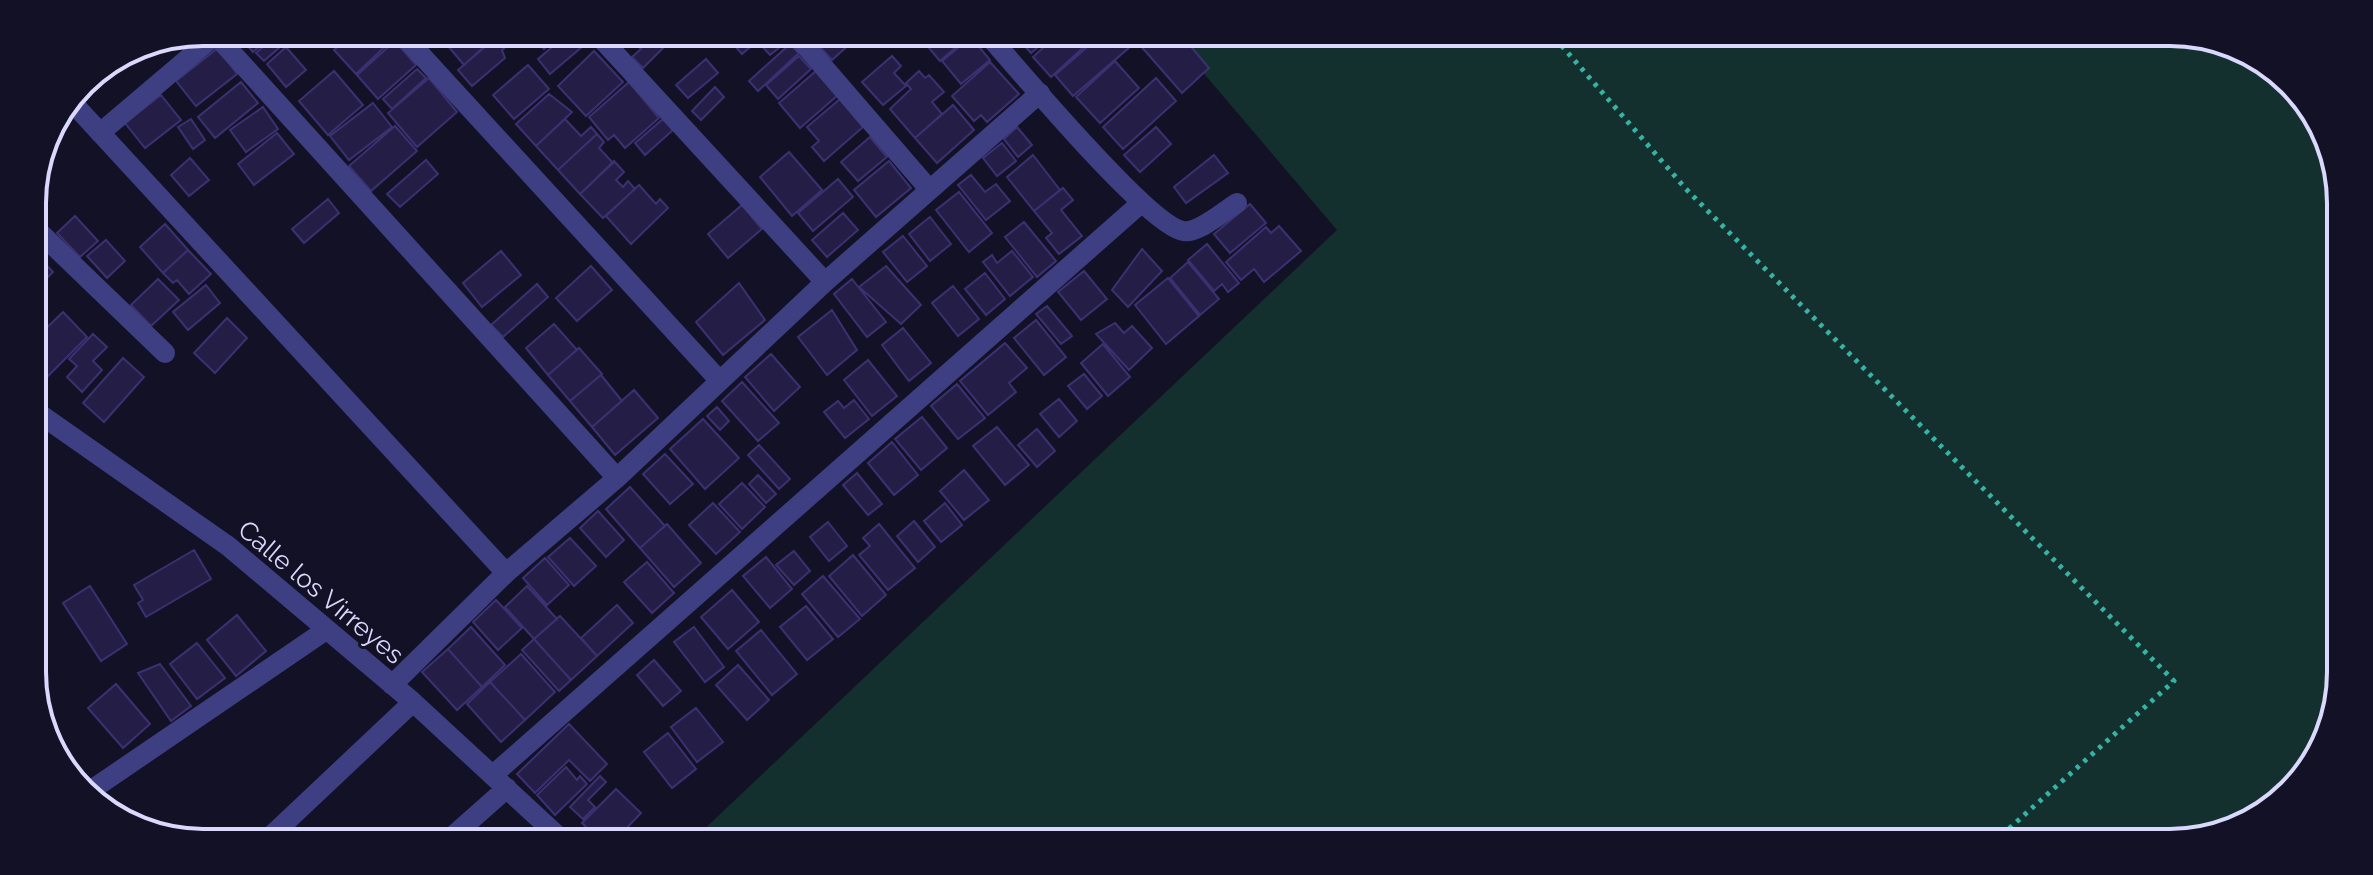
<svg xmlns="http://www.w3.org/2000/svg" width="2373" height="875" font-family="Raleway,sans-serif">
	<style>
		.green { fill: #14302e }
		.building { fill: #241e46; stroke: #3b3171; stroke-width: 2 }
		.lines { fill: none; stroke-linecap: round; stroke-linejoin: round }
		.path { stroke: #36b3a6; stroke-width: 5; stroke-dasharray: 4 6; stroke-linecap: butt }
		.minor { stroke: #3e3f83; stroke-width: 20 }
		.labels { text-anchor: middle; dominant-baseline: central; stroke-width: 6; stroke-linejoin: round; paint-order: stroke }
		.street-label { font-size: 26px; fill: #dad8fd; stroke: #131126 }
		.rim { fill: none; stroke: #dad8fd; stroke-width: 4 }
	</style>
	<rect width="100%" height="100%" fill="#131126"/>
	<path class="green" d="M1172,36L2225,41L2299,90L2339,180L2332,727L2275,807L2181,843L697,836L1337,230Z"/>
	<path class="building" d="M254,32H267L271,37L253,52L244,42Z
		M323,33H344L331,43Z
		M353,33H386L392,40L356,74L334,50Z
		M451,33H499L464,65L443,40Z
		M501,33L512,41L502,50L505,58L472,86L458,70Z
		M529,33L560,34L544,49Z
		M568,34H582L589,41L550,74L538,59Z
		M627,34H677L643,68L632,57L641,49Z
		M735,34H765L742,54L729,39Z
		M772,35L784,44L770,55L760,44Z
		M833,35H845L852,42L832,60L820,47Z
		M918,35H968L969,36L940,61Z
		M1016,36H1051L1031,53Z
		M1056,36H1096L1051,77L1033,57Z
		M1100,36H1123L1131,46L1073,96L1055,75Z
		M1132,36H1182L1209,68L1182,93Z
		M971,37L990,60L961,84L942,61Z
		M273,38L280,47L264,61L256,53Z
		M395,41L416,65L378,99L357,75Z
		M790,44L799,53L758,91L749,81Z
		M286,47L306,70L286,87L267,64Z
		M218,48L237,74L196,106L176,81Z
		M594,51L623,82L586,116L558,86Z
		M799,56L811,69L778,99L766,85Z
		M892,56L901,66L894,73L906,86L883,105L862,82Z
		M706,59L718,73L688,98L676,85Z
		M1115,61L1139,88L1100,123L1076,97Z
		M990,62L1019,94L987,122L981,115L974,121L952,96Z
		M528,65L549,89L514,119L493,95Z
		M417,69L426,78L392,109L383,99Z
		M334,71L363,105L328,135L299,101Z
		M816,71L837,96L800,128L779,103Z
		M919,71L925,78L929,75L944,92L932,102L942,114L915,138L890,109L911,89L906,83Z
		M429,78L457,112L417,147L388,113Z
		M1156,78L1176,101L1123,149L1103,127Z
		M241,82L258,103L215,138L198,117Z
		M629,82L659,118L625,148L614,135L608,140L589,117Z
		M715,87L724,97L701,120L692,111Z
		M549,94L572,112L536,146L516,124Z
		M161,95L181,120L145,148L125,123Z
		M840,99L863,127L824,161L812,147L819,141L807,127Z
		M373,103L392,127L349,160L330,136Z
		M953,105L974,130L937,163L915,138Z
		M263,107L278,129L246,152L230,130Z
		M191,119L205,140L193,149L178,127Z
		M565,119L581,136L591,127L597,134L558,170L536,146Z
		M663,119L673,130L645,155L635,143Z
		M395,126L417,151L371,191L349,166Z
		M1017,127L1032,145L1018,157L1004,139Z
		M1156,127L1171,144L1140,172L1124,155Z
		M277,133L294,154L254,185L238,164Z
		M597,134L604,142L599,148L613,163L580,194L558,170Z
		M870,137L887,157L858,181L841,162Z
		M1002,143L1016,161L997,176L983,158Z
		M789,152L822,190L792,216L760,177Z
		M1033,155L1060,190L1034,211L1007,177Z
		M1214,155L1228,173L1186,203L1174,187Z
		M190,158L209,180L189,196L171,175Z
		M426,160L438,174L400,207L387,194Z
		M614,161L624,172L616,180L623,187L628,181L635,189L603,218L580,194Z
		M889,161L911,188L876,217L854,190Z
		M971,175L985,192L996,184L1010,201L986,220L958,185Z
		M838,179L853,197L813,231L798,213Z
		M639,185L656,204L660,199L668,208L631,244L606,216Z
		M1063,188L1073,200L1061,210L1082,236L1059,254L1046,238L1052,233L1034,211Z
		M959,192L992,233L969,252L936,210Z
		M328,199L339,213L304,243L292,229Z
		M1250,204L1266,223L1230,253L1214,234Z
		M742,205L762,229L728,258L708,234Z
		M843,213L858,230L827,257L812,240Z
		M75,216L98,241L80,257L57,233Z
		M930,217L951,244L930,261L909,234Z
		M1024,222L1056,261L1037,277L1005,237Z
		M165,224L188,250L163,273L140,247Z
		M1279,226L1301,251L1264,282L1254,269L1241,280L1226,262L1266,227L1271,233Z
		M903,236L927,266L907,282L883,252Z
		M106,240L125,261L107,278L87,256Z
		M1207,244L1239,283L1228,292L1222,284L1214,291L1188,260Z
		M1142,249L1162,271L1128,307L1112,290Z
		M188,250L211,274L189,294L177,280L173,283L163,273Z
		M501,251L521,275L482,307L463,283Z
		M1012,251L1033,277L1010,296L983,262L992,255L997,263Z
		M39,257L53,272L33,292V263Z
		M1188,262L1219,299L1200,315L1170,278Z
		M591,266L612,290L577,321L556,298Z
		M886,266L921,305L901,324L859,287Z
		M1084,271L1107,299L1081,320L1058,292Z
		M985,273L1005,299L986,315L965,289Z
		M1168,278L1199,316L1166,344L1135,305Z
		M158,279L179,300L151,326L131,305Z
		M852,279L886,322L867,337L834,294Z
		M739,283L765,320L723,355L696,322Z
		M537,284L548,297L503,337L491,325Z
		M206,285L220,303L188,330L173,312Z
		M953,286L979,319L958,336L932,303Z
		M1047,306L1072,336L1061,344L1036,314Z
		M832,310L857,350L827,375L798,337Z
		M63,312L87,337L45,379L33,366V341Z
		M227,318L247,338L215,373L194,353Z
		M1036,320L1066,357L1044,375L1014,338Z
		M1115,323L1124,333L1132,326L1152,348L1129,370L1096,334Z
		M554,324L577,350L548,375L526,348Z
		M903,328L931,363L909,381L882,345Z
		M93,334L107,347L93,361L102,370L82,392L67,377L77,366L69,359Z
		M1005,343L1027,368L1009,383L1016,392L988,415L960,381Z
		M1103,344L1130,377L1108,396L1081,363Z
		M579,348L602,374L570,401L548,375Z
		M771,354L800,387L774,411L745,377Z
		M123,358L144,377L104,422L83,403Z
		M868,360L897,396L872,416L844,380Z
		M1084,374L1102,396L1087,409L1068,386Z
		M601,375L622,401L592,427L570,401Z
		M742,382L779,423L758,441L722,401Z
		M957,384L985,418L958,439L931,406Z
		M634,390L658,418L615,455L592,427Z
		M1059,399L1077,421L1059,437L1040,414Z
		M854,400L869,419L845,438L824,412L838,401L844,408Z
		M717,407L729,421L720,430L707,416Z
		M922,417L947,448L921,470L895,439Z
		M703,419L739,458L705,489L670,449Z
		M997,427L1029,465L1005,485L973,446Z
		M1037,429L1055,451L1037,467L1018,445Z
		M892,442L918,475L894,495L868,463Z
		M759,445L790,479L779,489L748,455Z
		M665,454L693,484L670,504L643,474Z
		M964,470L989,500L964,520L940,491Z
		M857,473L882,504L868,515L843,485Z
		M758,475L776,494L766,503L749,484Z
		M742,483L765,507L742,529L719,504Z
		M630,487L665,526L640,548L606,509Z
		M713,503L740,532L716,554L689,525Z
		M945,503L962,525L941,542L924,521Z
		M598,511L624,540L606,557L580,528Z
		M914,521L935,547L918,562L897,536Z
		M828,522L847,546L829,561L810,537Z
		M667,524L701,563L674,587L640,548Z
		M879,524L915,568L888,590L859,555L870,546L863,538Z
		M570,538L596,566L574,586L548,557Z
		M194,550L211,579L146,617L138,603L143,600L134,585Z
		M794,551L810,571L794,585L776,565Z
		M853,555L886,595L862,616L829,576Z
		M766,557L792,589L770,608L743,576Z
		M545,558L569,585L547,605L523,578Z
		M647,562L674,593L652,613L624,582Z
		M823,576L860,619L838,637L802,594Z
		M90,586L127,644L101,661L63,603Z
		M527,586L557,619L534,639L505,607Z
		M732,590L759,622L728,649L701,617Z
		M496,600L522,628L498,650L473,622Z
		M617,605L633,623L597,656L581,638Z
		M806,606L833,639L807,660L780,627Z
		M237,615L266,651L236,676L207,640Z
		M560,616L597,656L571,680L534,639Z
		M471,627L505,665L482,687L448,649Z
		M694,627L724,667L705,682L674,642Z
		M761,630L797,674L772,695L736,651Z
		M534,639L571,680L559,691L522,650Z
		M197,643L225,678L197,699L170,664Z
		M448,649L482,687L457,710L422,672Z
		M521,654L555,692L525,720L490,682Z
		M654,660L681,691L663,706L637,675Z
		M160,664L191,706L171,721L138,673Z
		M738,665L769,700L747,720L716,685Z
		M490,682L525,720L501,742L467,704Z
		M116,684L150,724L123,748L88,708Z
		M696,708L723,742L697,762L671,727Z
		M569,724L607,764L590,781L569,760L535,793L517,774Z
		M668,733L696,769L672,788L644,752Z
		M566,767L577,780L580,776L587,784L555,815L537,795Z
		M600,776L606,782L588,800L595,807L583,819L570,807Z
		M616,789L641,813L619,836H595L582,823Z"/>
	<g class="lines">
		<path class="path" d="M1555,38L1686,189L2174,681L1994,842"/>
		<path class="minor" d="M213,32L617,478
			M401,33L719,380
			M597,34L825,282
			M796,35L929,189
			M988,35C1019,70 1148,225 1183,231C1198,234 1224,211 1237,203
			M70,100L506,573
			M100,133L219,32
			M33,226L165,353
			M34,410L228,546L413,702L558,836
			M392,685L506,573L617,478L825,282L1040,93
			M493,775L1140,204
			M87,793L326,630
			M272,835L413,702
			M454,835L507,788"/>
	</g>
	<g class="labels">
		<g class="street-label">
			<text transform="translate(321 592) rotate(40)">Calle los Virreyes</text>
		</g>
	</g>
	<path d="M0 0H2373V875H0ZM203 46H2170A157 157 0 0 1 2327 203V672A157 157 0 0 1 2170 829H203A157 157 0 0 1 46 672V203A157 157 0 0 1 203 46Z" fill="#131126" fill-rule="evenodd"/>
	<path class="rim" d="M203 46H2170A157 157 0 0 1 2327 203V672A157 157 0 0 1 2170 829H203A157 157 0 0 1 46 672V203A157 157 0 0 1 203 46Z"/>
</svg>
